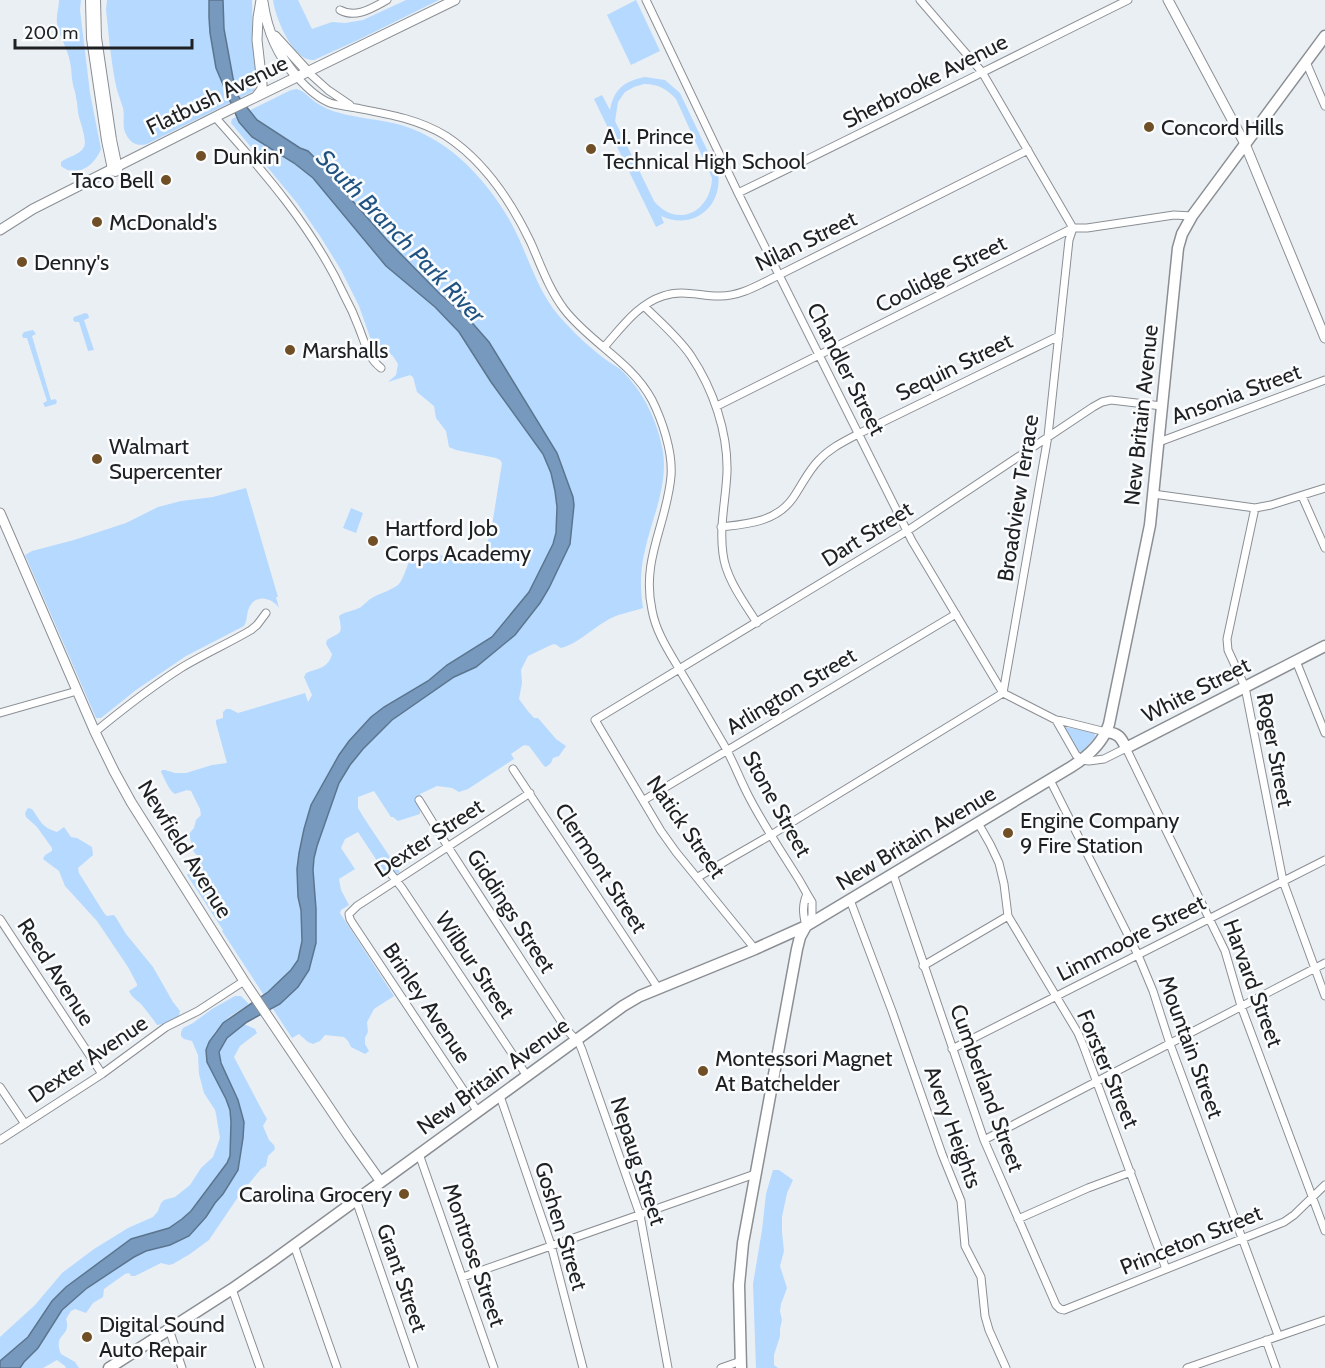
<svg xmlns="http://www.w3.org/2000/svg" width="1325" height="1368" font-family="Cabin,sans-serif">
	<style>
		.green { fill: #b6d9ff; fill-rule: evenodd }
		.water { fill: #7799bd; stroke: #5c758e; stroke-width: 1.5 }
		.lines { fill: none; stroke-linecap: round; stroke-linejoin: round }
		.minor-casing { stroke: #8b8f94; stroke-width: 9 }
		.tertiary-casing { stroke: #8b8f94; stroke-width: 11 }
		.secondary-casing { stroke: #8b8f94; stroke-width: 13 }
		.motorway-casing { stroke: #8b8f94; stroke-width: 16 }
		.minor { stroke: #fff; stroke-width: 7 }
		.tertiary { stroke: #fff; stroke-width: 9 }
		.secondary { stroke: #fff; stroke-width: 10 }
		.motorway { stroke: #fff; stroke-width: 14 }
		.poi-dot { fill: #704f26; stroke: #fafcfe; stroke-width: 2 }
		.labels { text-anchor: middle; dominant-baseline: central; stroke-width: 5; stroke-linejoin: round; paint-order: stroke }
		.street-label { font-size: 22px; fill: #1e2022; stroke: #fafcfe }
		.poi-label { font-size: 22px; fill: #1e2022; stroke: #fafcfe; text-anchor: start }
		.water-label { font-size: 24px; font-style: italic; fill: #205382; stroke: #fafcfe }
	</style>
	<rect width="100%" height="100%" fill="#eaeff4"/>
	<path class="green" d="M59,0H81L80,10L90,93L101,149C95,165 77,179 61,166V162C68,156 79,156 84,147C87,141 81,124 79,117C77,110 78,104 76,98C76,94 74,89 73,85C71,77 72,69 70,62C68,49 58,34 57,23C56,15 59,8 59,0Z
		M107,0H252L253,42L258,75L257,83L255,87L254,91L147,144C136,147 129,142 125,132C122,124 125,116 123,108C121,102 119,96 117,90C111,64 109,36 106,10Z
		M273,0H298L312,29L332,22L345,23L363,20L406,0H439L358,40L314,60C293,62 275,17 273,0Z
		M636,0L660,51L631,65L607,15Z
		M645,77L665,80L680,93L718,173C723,207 693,231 661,216L664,223L656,227L594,99L602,95L610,110C614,89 624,81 645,77ZM644,84C658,84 667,89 676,99L712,178C711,212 677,229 654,201L615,121L618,102L625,92L634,87Z
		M297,89C304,91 309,97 315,102C323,107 331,111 340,113C357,118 376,119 393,123C445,135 483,175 509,219C527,250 535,288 559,316C573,332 591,349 609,362C612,364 616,366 620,369C643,390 658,422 663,452C668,486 652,518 645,550C640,570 640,588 643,608C631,612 617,614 606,621C592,629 577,644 561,648L555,644L551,645L528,656L521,670L522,683L519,699L527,710L534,718H538L556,739L566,746L559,756L553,758L551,763L546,767L544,766L529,746L524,745L511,754L514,759L468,789L459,792L452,788L437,786L420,794L422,798L415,802L420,808V814L398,821L393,817H391L374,791L358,797V808L364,818L400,872L389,879L358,832L345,839L341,848L355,869L339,879L341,890L349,905L341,910L340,913L394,996L374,1009L367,1022L368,1032L365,1038V1044L369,1051L365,1054L351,1047L348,1041L344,1037L325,1035L320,1041L313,1044L308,1042L299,1034L292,1038L222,931L223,930L187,875C190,871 196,868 198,864C201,857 195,855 193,850C191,845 191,839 189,834L194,828L196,820L201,815L200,809L191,791L187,790L175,794C169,791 165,779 161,772L162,770H165L175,773H186L212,765L227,763L216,723V720L223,718V712L226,709H230L238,713L305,693L308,702L312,695L304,677L306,673C318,668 328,669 332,654L326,644L327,640C341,631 343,636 339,616C346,611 354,611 361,607C365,604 368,600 372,598C380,593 390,591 398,585C404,580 409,558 414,551L421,550L470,563L481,562L483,559L484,551L491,532L502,463L500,460L496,458L456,450L449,447L446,431L436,418L434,406L417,392L413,377L410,375L388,382L396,375L398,364L393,356L386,351L379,349L372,343L359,306L341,270L320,236L297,203L231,123L232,119L291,90Z
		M85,313L88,314L89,318L84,320L94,350L88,351L79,322H75L73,320L74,317Z
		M33,330L36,334L32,336L51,400L55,399L57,401L56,404L45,407L43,403L47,401L27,338H23L22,335L24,332Z
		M246,488L278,597H276L279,608C272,598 257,594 250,606C246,613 248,619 244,626L186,656L136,690L101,718H96L25,555L32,551L74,540L126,523L158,507L181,501L213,497Z
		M351,508L363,513L356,533L343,528Z
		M1065,727L1092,732L1095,734V737L1083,751L1079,752L1077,750L1064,729Z
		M28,808L32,809C41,821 41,827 57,832L64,827L71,837L77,838L92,847L93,855L78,868L79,873L104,913L107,916L113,915L115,916L126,934L153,967L173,1002L180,1011L179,1016L164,1024L157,1025C153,1019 149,1014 145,1009C141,1002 132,999 129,991L137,986V984L128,967L97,921L65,886L59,871L43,859L45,855L52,851V848L37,827L26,817L25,813Z
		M235,996H241L249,1004L229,1017L215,1032L206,1050L207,1062L226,1099L230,1110L231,1122L230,1156L225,1167L191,1211L182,1219L169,1228L131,1239L66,1287L52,1301L28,1337L0,1361V1337L35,1305L62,1273L94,1249L128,1228L153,1217L158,1211L161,1203L164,1200L175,1197L190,1185L201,1168L213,1157L220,1138L216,1114L215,1110L204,1093L199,1074L198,1055L192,1041L184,1039L181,1036V1032L183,1028L193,1023L212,1009Z
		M244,1024L255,1029L257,1033L240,1046L234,1057L263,1112L267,1119L263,1126L269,1140L274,1145L275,1149L268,1156L266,1166L261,1169L238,1197L209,1240L190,1254L173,1264L169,1265L161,1263L135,1276H131L129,1273L125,1274L104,1289L103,1297L93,1303L86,1313L75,1309L71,1311L66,1319C72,1338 52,1332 61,1354L75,1362L79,1368H66L65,1366L57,1360L43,1368H20L24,1362L38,1348L62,1310L87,1288L134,1257L146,1251L170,1245L189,1236L206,1217L215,1203L223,1194L236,1174L243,1138L244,1122L238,1100L221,1063L219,1052L227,1038Z
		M773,1170H779L793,1180L787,1193L782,1217V1232L784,1251L780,1266L787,1288L781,1304L780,1311L782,1320L780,1329V1336L774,1355V1365L778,1368H756L753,1284L762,1230L766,1194Z"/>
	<path class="water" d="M209,0H223L224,29L233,78L238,96L257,120L300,148L308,151L313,156L387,240L440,294L467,317L489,342L557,453L573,497L574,505L570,544L549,588L540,603L515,635L476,667L454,677L392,720L363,749L350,765L339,783L317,846L314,858L313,870L316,909V943L309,970L298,987L280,1004L247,1022L227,1038L219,1052L221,1063L238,1100L244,1122L243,1138L238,1170L223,1194L215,1203L206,1217L189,1236L170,1245L146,1251L134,1257L87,1288L62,1310L38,1348L24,1362L20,1368H0V1361L28,1337L52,1301L66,1287L131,1239L169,1228L182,1219L191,1211L227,1163L230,1156L231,1122L230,1110L226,1099L207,1062L206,1050L209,1042L223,1023L268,992L291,970L298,960L302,941L301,910L298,897L297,869L299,853L304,829L311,805L339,755L349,741L371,717L384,707L428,681L447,665L492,637L529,592L553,544L556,533L557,507L555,491L551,473L543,454L491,382L459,332L435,307L386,266L313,178L294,163L252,137L239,122L216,68L210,33L209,17Z"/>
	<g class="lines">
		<defs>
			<path id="minor" d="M646,0L738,193L912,541L1003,693L1056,720L1062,721L1106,732
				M340,10C356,19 372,8 387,0
				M1306,62L1325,106
				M308,72L328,90L350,105
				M297,77C306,87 317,98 330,103C339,106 348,106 356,108C388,114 418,119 446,136C484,161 512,203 531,243C541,266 549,289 564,309C590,343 631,361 652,400C662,420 673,452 671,476C667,524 641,559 652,610C656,633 670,653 681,672C696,697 710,721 724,745C733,761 739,777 747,793C761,821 779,848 796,875C802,884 806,893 812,902V916L808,923
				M215,117C264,172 313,228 344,295C350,306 355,317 359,328C365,343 368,358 381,368
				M738,193C869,130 998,64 1128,0
				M644,306C660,322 678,337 691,356C713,389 728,432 727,472C726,499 719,526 723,554C726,579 744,602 757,623
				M605,346C622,327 638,304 663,296C682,289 700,296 718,296C740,297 760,284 779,275L1028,150
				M717,406L1073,228H1087L1174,215L1192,216
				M1159,442L1325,380
				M1153,494L1255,508L1271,505L1325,488
				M1302,496L1325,548
				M1255,508L1227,639L1228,650L1245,687L1283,881L1325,996
				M721,527C748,524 776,522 793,498C802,485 808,471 819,460C830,448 845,441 858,434L1059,336
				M1296,661L1325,733
				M0,713L77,691
				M1056,720L1076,755L1082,760L1089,761L1104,759L1126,748L1225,951L1241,1006L1325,1231
				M95,732C123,709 151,687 181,668C204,654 229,643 251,630L257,625L266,613
				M513,769L658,988
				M1050,780L1138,955L1153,991L1170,1044L1278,1335
				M419,800L448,847L566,1029L579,1043L582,1050L640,1215L668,1368
				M644,800L956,614
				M978,823L990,844L999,863L1004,884L1008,916L1078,1033L1083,1045L1166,1269
				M391,874L402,888L527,1076
				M893,874L984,1140L1056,1305L1060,1309L1064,1310L1284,1222L1294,1215L1325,1185
				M698,877L771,835L1003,693L1048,436L1069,240L1073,228L982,72L920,0
				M850,900L892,1011L942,1154L961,1201L965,1246L981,1277L985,1316L989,1330L1006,1368
				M0,919L102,1074
				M806,926C803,914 802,905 807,894
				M755,949L676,852L661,831L595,720L907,531L1093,407L1102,402L1111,400L1162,406
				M923,966L1008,916
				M952,1049L1325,860
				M0,1087L25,1124
				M500,1096L551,1245L583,1368
				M478,1112L353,924L350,919L349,914L357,906L530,793
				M0,1140L102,1074L166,1027L198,1011L244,981
				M984,1140L1325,963
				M419,1154L494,1368
				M356,1200L414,1368
				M1018,1219L1088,1188L1131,1172
				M294,1245L337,1368
				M463,1277L755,1174
				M232,1289L260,1368
				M169,1329L182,1368
				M1266,1340L1276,1368
				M721,1368L741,1361
				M1187,1368L1325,1320"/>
			<path id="tertiary" d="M1168,0L1245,144L1325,338
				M263,2C267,30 278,56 297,77
				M275,36L308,72
				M256,97L262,89V84L257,40L258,18L261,0
				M0,230L33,209L225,112L455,0
				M0,513L95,732L114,771L131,802L244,981L349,1137L381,1182"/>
			<path id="secondary" d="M1106,732C1118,733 1121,737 1126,748L1325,646
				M109,1368L232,1289L271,1262L623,1006L640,996L755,949L806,926L1071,767C1087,757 1103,743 1109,724L1150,525L1178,248L1182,234L1192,216L1325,36
				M741,1368L739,1285L743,1243L797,949L800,937L806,926"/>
			<path id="motorway" d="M93,0L94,38L109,140L115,169"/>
		</defs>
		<use href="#minor" class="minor-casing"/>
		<use href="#tertiary" class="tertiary-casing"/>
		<use href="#secondary" class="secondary-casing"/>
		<use href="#motorway" class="motorway-casing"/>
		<use href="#minor" class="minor"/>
		<use href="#tertiary" class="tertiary"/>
		<use href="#secondary" class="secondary"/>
		<use href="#motorway" class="motorway"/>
	</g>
	<g class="poi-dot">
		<circle cx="1149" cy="127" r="6"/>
		<circle cx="591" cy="149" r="6"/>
		<circle cx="201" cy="156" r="6"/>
		<circle cx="166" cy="180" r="6"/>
		<circle cx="97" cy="222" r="6"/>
		<circle cx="22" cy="262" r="6"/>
		<circle cx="290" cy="350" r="6"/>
		<circle cx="97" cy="459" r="6"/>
		<circle cx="373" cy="541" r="6"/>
		<circle cx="1008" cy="833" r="6"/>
		<circle cx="703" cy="1071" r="6"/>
		<circle cx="404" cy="1194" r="6"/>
		<circle cx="87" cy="1337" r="6"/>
	</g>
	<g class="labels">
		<g class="street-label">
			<text transform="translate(925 81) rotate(-27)">Sherbrooke Avenue</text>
			<text transform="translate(217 95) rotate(-26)">Flatbush Avenue</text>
			<text transform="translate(806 241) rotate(-26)">Nilan Street</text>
			<text transform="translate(941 274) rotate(-27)">Coolidge Street</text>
			<text transform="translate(954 367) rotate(-26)">Sequin Street</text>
			<text transform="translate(846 369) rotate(63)">Chandler Street</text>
			<text transform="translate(1236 394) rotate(-20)">Ansonia Street</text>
			<text transform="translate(1141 415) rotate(-84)">New Britain Avenue</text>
			<text transform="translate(1018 498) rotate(-81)">Broadview Terrace</text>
			<text transform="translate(867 534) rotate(-32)">Dart Street</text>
			<text transform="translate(1196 690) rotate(-27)">White Street</text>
			<text transform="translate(791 691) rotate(-31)">Arlington Street</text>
			<text transform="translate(1275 750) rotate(79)">Roger Street</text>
			<text transform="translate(777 804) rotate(61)">Stone Street</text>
			<text transform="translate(686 827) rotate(55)">Natick Street</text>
			<text transform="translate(429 838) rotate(-33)">Dexter Street</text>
			<text transform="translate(916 838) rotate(-31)">New Britain Avenue</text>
			<text transform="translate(185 849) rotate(58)">Newfield Avenue</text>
			<text transform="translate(601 868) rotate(57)">Clermont Street</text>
			<text transform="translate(511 911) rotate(57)">Giddings Street</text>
			<text transform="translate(1131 938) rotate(-27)">Linnmoore Street</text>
			<text transform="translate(475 965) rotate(56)">Wilbur Street</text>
			<text transform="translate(56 972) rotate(57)">Reed Avenue</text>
			<text transform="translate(1253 983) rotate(70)">Harvard Street</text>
			<text transform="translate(427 1003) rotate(56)">Brinley Avenue</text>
			<text transform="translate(1191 1047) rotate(70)">Mountain Street</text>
			<text transform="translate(88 1059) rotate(-34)">Dexter Avenue</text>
			<text transform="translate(1108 1069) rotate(67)">Forster Street</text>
			<text transform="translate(493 1076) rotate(-36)">New Britain Avenue</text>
			<text transform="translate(987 1088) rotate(70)">Cumberland Street</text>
			<text transform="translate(953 1127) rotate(70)">Avery Heights</text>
			<text transform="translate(638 1161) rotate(72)">Nepaug Street</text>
			<text transform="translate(561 1226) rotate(73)">Goshen Street</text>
			<text transform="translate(1191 1240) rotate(-22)">Princeton Street</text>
			<text transform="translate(474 1255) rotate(71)">Montrose Street</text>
			<text transform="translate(402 1278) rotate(71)">Grant Street</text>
		</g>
		<g class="poi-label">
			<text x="1161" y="127">Concord Hills</text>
			<text x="603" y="136">A.I. Prince<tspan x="603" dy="25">Technical High School</tspan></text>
			<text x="213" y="156">Dunkin'</text>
			<text x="154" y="180" text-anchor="end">Taco Bell</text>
			<text x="109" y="222">McDonald's</text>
			<text x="34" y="262">Denny's</text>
			<text x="302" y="350">Marshalls</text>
			<text x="109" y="446">Walmart<tspan x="109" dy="25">Supercenter</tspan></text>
			<text x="385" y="528">Hartford Job<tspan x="385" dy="25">Corps Academy</tspan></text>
			<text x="1020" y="820">Engine Company<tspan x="1020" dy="25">9 Fire Station</tspan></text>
			<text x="715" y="1058">Montessori Magnet<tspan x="715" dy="25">At Batchelder</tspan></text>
			<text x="392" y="1194" text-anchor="end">Carolina Grocery</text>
			<text x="99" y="1324">Digital Sound<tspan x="99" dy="25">Auto Repair</tspan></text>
		</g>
		<g class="water-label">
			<text transform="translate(401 236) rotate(46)">South Branch Park River</text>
		</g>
	</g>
	<path d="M15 39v9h177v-9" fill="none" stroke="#1e2022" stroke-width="3"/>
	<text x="24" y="39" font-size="18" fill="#1e2022" stroke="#fafcfe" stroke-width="4.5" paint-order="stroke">200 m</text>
</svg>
